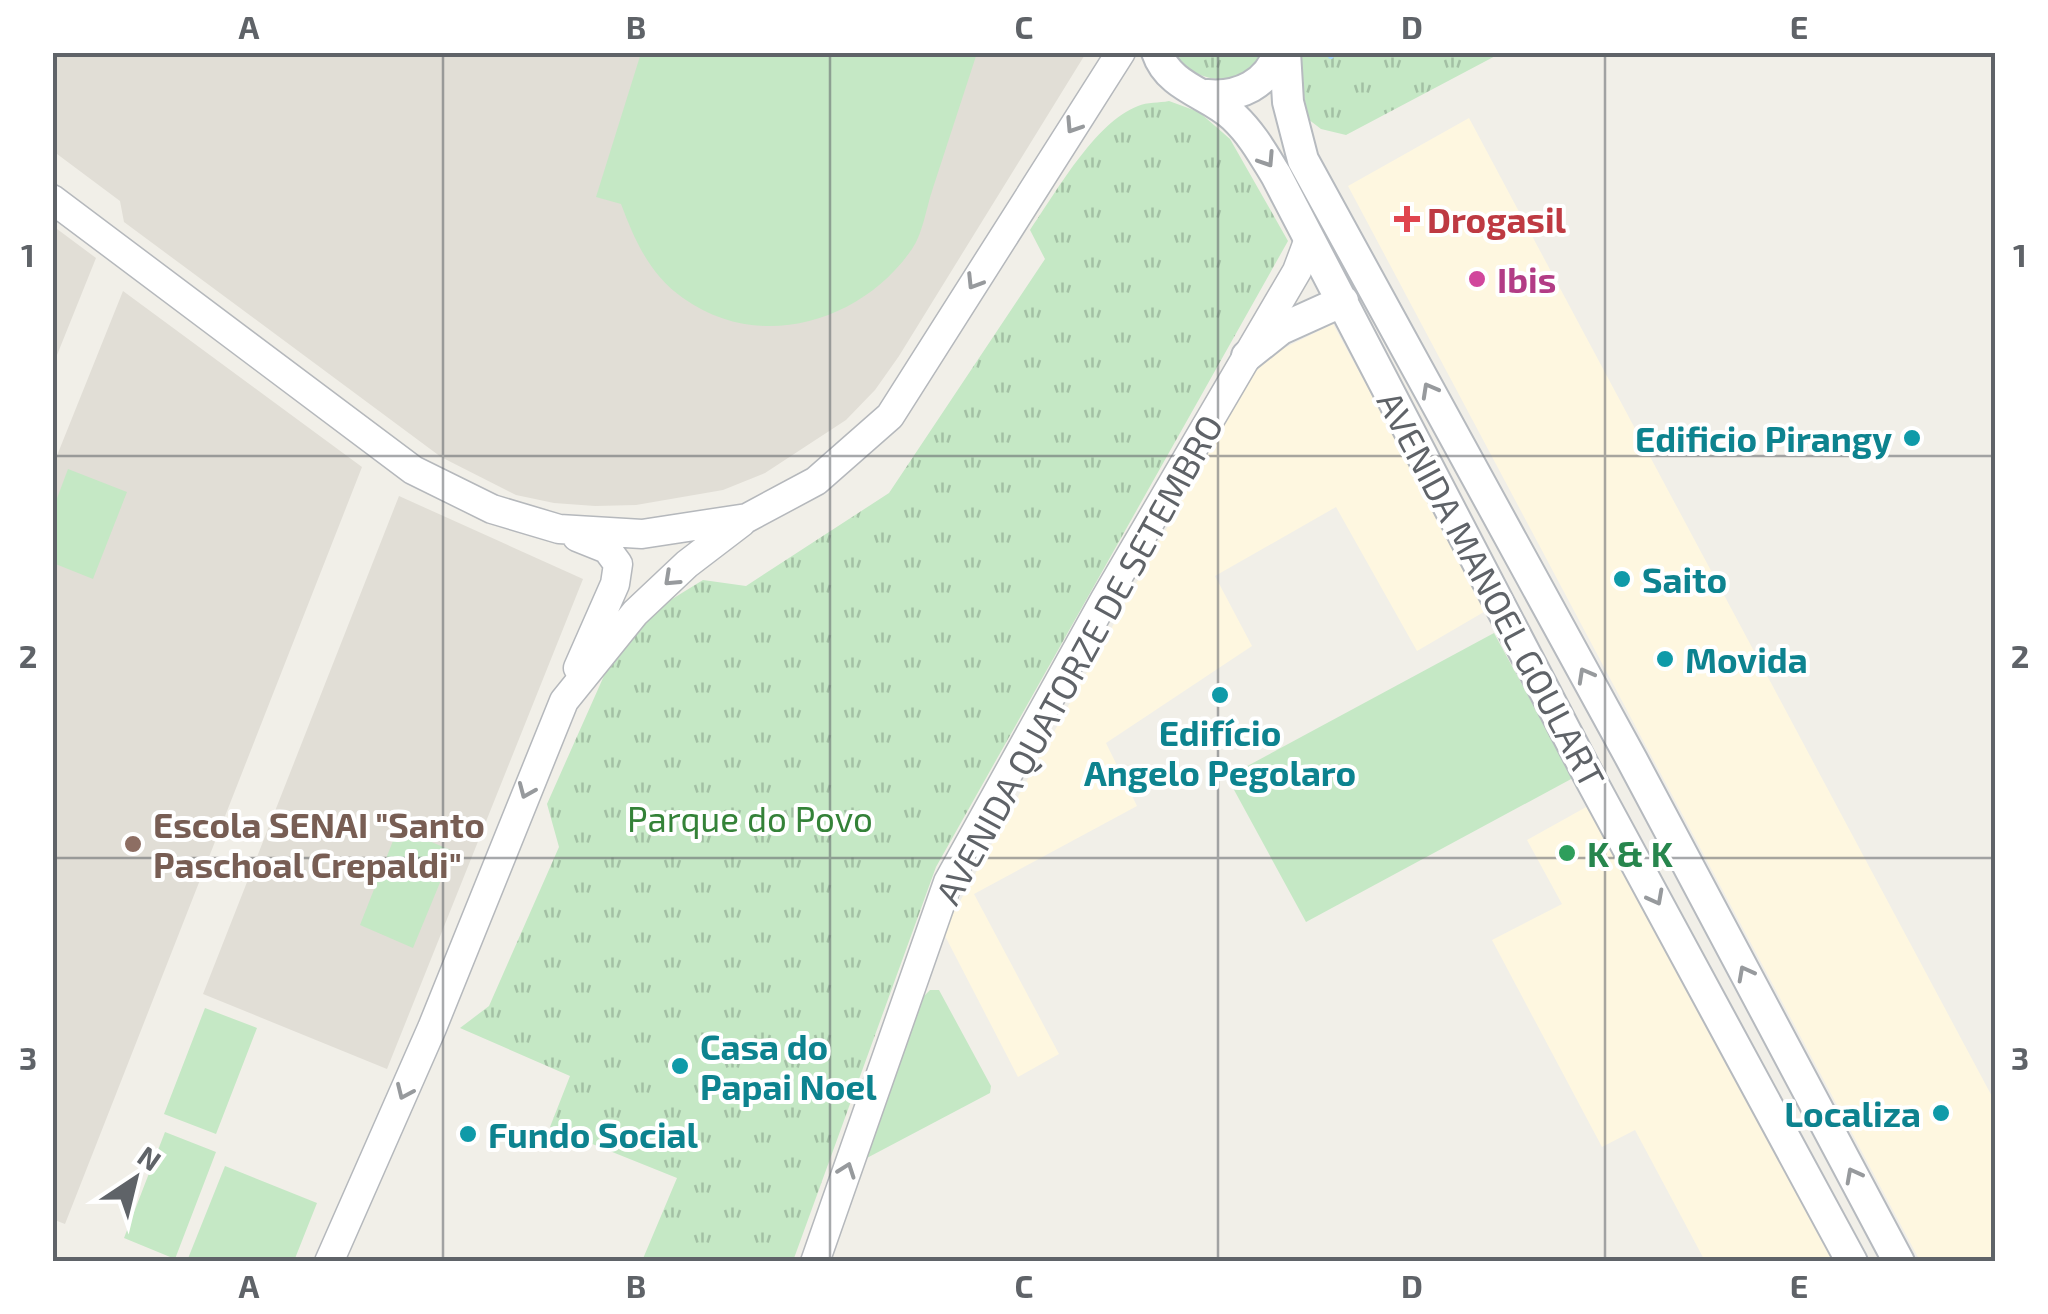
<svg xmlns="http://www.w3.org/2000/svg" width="2048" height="1314" font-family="'Exo 2',sans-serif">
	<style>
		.commercial { fill: #fef7e0 }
		.education { fill: #e1ded6 }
		.grass { fill: #c5e8c5 }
		.park { fill: url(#park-tufts) }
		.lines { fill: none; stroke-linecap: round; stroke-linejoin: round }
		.stream { stroke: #aadaff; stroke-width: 6 }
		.tertiary-casing { stroke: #b5b8bc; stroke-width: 31 }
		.secondary-casing { stroke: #b6babf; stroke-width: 34 }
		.tertiary { stroke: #fff; stroke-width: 28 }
		.secondary { stroke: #fff; stroke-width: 30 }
		.oneway { stroke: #979a9d }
		.grid { fill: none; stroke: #5f6368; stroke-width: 2.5; stroke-opacity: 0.55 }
		.health-dot { fill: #e0444e; stroke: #fff; stroke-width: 4 }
		.hotel-dot { fill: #d1479c; stroke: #fff; stroke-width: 4 }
		.culture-dot { fill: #0f9aa8; stroke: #fff; stroke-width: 4 }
		.education-dot { fill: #8d6e63; stroke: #fff; stroke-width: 4 }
		.leisure-dot { fill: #2e9e5b; stroke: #fff; stroke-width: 4 }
		.labels { text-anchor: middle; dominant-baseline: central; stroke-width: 8; stroke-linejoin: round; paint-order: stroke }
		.health-label { font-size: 35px; font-weight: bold; fill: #be3a42; stroke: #fff; text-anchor: start }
		.hotel-label { font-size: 35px; font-weight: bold; fill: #b23c85; stroke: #fff; text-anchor: start }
		.culture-label { font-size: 35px; font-weight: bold; fill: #0d838f; stroke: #fff; text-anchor: start }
		.street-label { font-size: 35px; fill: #5f6368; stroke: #fff }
		.park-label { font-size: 35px; fill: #348238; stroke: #fff }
		.education-label { font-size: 35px; font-weight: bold; fill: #785e54; stroke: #fff; text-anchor: start }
		.leisure-label { font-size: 35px; font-weight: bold; fill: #27864d; stroke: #fff; text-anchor: start }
		.neatline { fill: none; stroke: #5f6368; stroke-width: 4 }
		.grid-label { font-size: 32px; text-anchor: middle; font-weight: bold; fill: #5f6368 }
	</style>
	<defs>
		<pattern id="park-tufts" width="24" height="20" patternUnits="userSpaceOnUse" patternTransform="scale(2.5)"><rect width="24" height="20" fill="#c5e8c5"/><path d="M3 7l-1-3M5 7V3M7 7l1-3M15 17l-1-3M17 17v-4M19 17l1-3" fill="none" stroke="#a3c0a4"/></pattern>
	</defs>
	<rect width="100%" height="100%" fill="#f1efe8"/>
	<path class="commercial" d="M1469,118L1995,1102V1261H1920L1348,186Z
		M1333,324L1489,609L1417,651L1336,507L1215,576L1252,646L1106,743L1137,806L974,894L1059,1054L1018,1077L943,932L1260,360Z
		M1588,806L1834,1261H1705L1635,1130L1602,1147L1492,940L1562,904L1527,840Z"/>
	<path class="education" d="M53,53H1086L899,356L875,390L846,420L765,473L723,490L636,505L595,506L554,503L516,495L441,457L124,222L120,201L53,151Z
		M53,226L96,258L53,365Z
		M123,291L362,467L65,1224L52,1219V468Z
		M399,496L583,579L387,1069L203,994Z"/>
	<path class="grass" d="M641,53V52L977,53C962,99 947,145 932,191C926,209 923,233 912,249C862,322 759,353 683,298C650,275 635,241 621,204L596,197Z
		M68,469L127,492L93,579L53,563V509Z
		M1494,633L1573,778L1306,922L1227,777Z
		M398,828L453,851L413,948L360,925Z
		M930,990H939L991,1086L990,1093L865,1159L923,997Z
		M205,1008L257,1028L216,1134L164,1114Z
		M165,1132L216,1152L175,1259L124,1238Z
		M225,1166L317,1203L294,1261H187Z"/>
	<path class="park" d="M1175,53H1264C1244,90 1196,86 1175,53Z
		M1297,53H1501L1346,135L1321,129L1308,119Z
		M1169,101L1199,112L1230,139L1288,241L936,867L793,1261H642L677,1178L550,1127L570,1076L460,1028L489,1006L559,847L547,804L611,660L651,612L703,580L746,586L889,493L1045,259L1030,230C1055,194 1095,122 1138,106C1147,102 1159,103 1169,101Z"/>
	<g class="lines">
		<path class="stream" d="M1331,56L1333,52"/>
		<defs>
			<path id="tertiary" d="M52,199L413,470L492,509L559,529L642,534L747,518L816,481L890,416L1121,52
				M577,537L607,549L618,564L615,584L578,668
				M329,1262L432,1028L564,701L635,613L687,564L742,522
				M815,1262L948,882L1105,599L1297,271L1309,239"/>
			<path id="secondary" d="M1157,52C1169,88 1209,93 1234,117C1252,134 1263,154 1276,175L1592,782L1852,1262
				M1285,52L1288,102L1303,160L1632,760L1899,1262
				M1207,95C1239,98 1268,84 1279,52
				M1247,356L1281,329L1343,301"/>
		</defs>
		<use href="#tertiary" class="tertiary-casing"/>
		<use href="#secondary" class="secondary-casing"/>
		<use href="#tertiary" class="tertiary"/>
		<use href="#secondary" class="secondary"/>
	</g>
	<defs><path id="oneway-chevron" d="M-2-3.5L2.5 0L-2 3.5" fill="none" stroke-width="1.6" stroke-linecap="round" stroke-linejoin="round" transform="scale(2.5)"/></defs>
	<g class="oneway">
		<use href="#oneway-chevron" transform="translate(1073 126) rotate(123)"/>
		<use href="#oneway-chevron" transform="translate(1267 160) rotate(57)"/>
		<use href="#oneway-chevron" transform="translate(974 282) rotate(122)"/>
		<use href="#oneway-chevron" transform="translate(1429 390) rotate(-119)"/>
		<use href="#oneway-chevron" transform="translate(671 579) rotate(137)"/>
		<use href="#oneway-chevron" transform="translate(1585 675) rotate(-119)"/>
		<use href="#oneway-chevron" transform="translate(526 791) rotate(113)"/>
		<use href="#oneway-chevron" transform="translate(1656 898) rotate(62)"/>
		<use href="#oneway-chevron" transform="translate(1745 973) rotate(-118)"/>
		<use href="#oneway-chevron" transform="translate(404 1092) rotate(114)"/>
		<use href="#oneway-chevron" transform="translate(847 1170) rotate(-70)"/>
		<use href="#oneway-chevron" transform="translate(1853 1175) rotate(-118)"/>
	</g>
	<path class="grid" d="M443,52V1262M830,52V1262M1218,52V1262M1605,52V1262M52,456H1996M52,858H1996"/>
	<path class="health-dot" d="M1402 204h10v10h10v10h-10v10h-10v-10h-10v-10h10z"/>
	<circle class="hotel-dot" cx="1477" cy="279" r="10"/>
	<g class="culture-dot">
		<circle cx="1912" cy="438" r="10"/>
		<circle cx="1622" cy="579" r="10"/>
		<circle cx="1665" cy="659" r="10"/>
		<circle cx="1220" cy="695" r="10"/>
		<circle cx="680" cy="1066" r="10"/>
		<circle cx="1941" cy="1113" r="10"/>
		<circle cx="468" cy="1134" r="10"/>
	</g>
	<circle class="education-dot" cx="133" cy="844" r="10"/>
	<circle class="leisure-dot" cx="1567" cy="853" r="10"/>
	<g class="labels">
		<g class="health-label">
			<text x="1427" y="219">Drogasil</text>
		</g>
		<g class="hotel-label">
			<text x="1497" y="279">Ibis</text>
		</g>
		<g class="culture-label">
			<text x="1892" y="438" text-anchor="end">Edificio Pirangy</text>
			<text x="1642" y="579">Saito</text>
			<text x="1685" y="659">Movida</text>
			<text x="1220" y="732" text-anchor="middle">Edifício<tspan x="1220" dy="40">Angelo Pegolaro</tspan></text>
			<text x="700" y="1046">Casa do<tspan x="700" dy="40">Papai Noel</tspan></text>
			<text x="1921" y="1113" text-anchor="end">Localiza</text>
			<text x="488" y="1134">Fundo Social</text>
		</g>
		<g class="street-label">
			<text transform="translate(1492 589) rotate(62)">AVENIDA MANOEL GOULART</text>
			<text transform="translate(1078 659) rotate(-61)">AVENIDA QUATORZE DE SETEMBRO</text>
		</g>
		<g class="park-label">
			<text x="750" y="818">Parque do Povo</text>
		</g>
		<g class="education-label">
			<text x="153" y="824">Escola SENAI "Santo<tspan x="153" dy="40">Paschoal Crepaldi"</tspan></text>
		</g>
		<g class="leisure-label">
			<text x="1587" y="853">K &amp; K</text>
		</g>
	</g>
	<rect width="2048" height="1314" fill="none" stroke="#ffffff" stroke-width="110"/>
	<g transform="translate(135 1179) rotate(35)" stroke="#ffffff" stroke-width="8" paint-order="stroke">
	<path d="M0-8L18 38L0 25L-18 38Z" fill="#5f6368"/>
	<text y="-15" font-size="28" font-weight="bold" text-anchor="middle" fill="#5f6368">N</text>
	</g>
	<rect x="55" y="55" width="1938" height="1204" class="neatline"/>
	<g class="grid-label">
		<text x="249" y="39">A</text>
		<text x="636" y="39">B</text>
		<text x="1024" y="39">C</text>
		<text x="1412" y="39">D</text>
		<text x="1799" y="39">E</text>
		<text x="28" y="267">1</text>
		<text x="2020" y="267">1</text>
		<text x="28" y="668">2</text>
		<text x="2020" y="668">2</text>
		<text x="28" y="1070">3</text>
		<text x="2020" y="1070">3</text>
		<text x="249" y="1298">A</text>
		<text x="636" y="1298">B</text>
		<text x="1024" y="1298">C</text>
		<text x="1412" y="1298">D</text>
		<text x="1799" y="1298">E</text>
	</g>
</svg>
